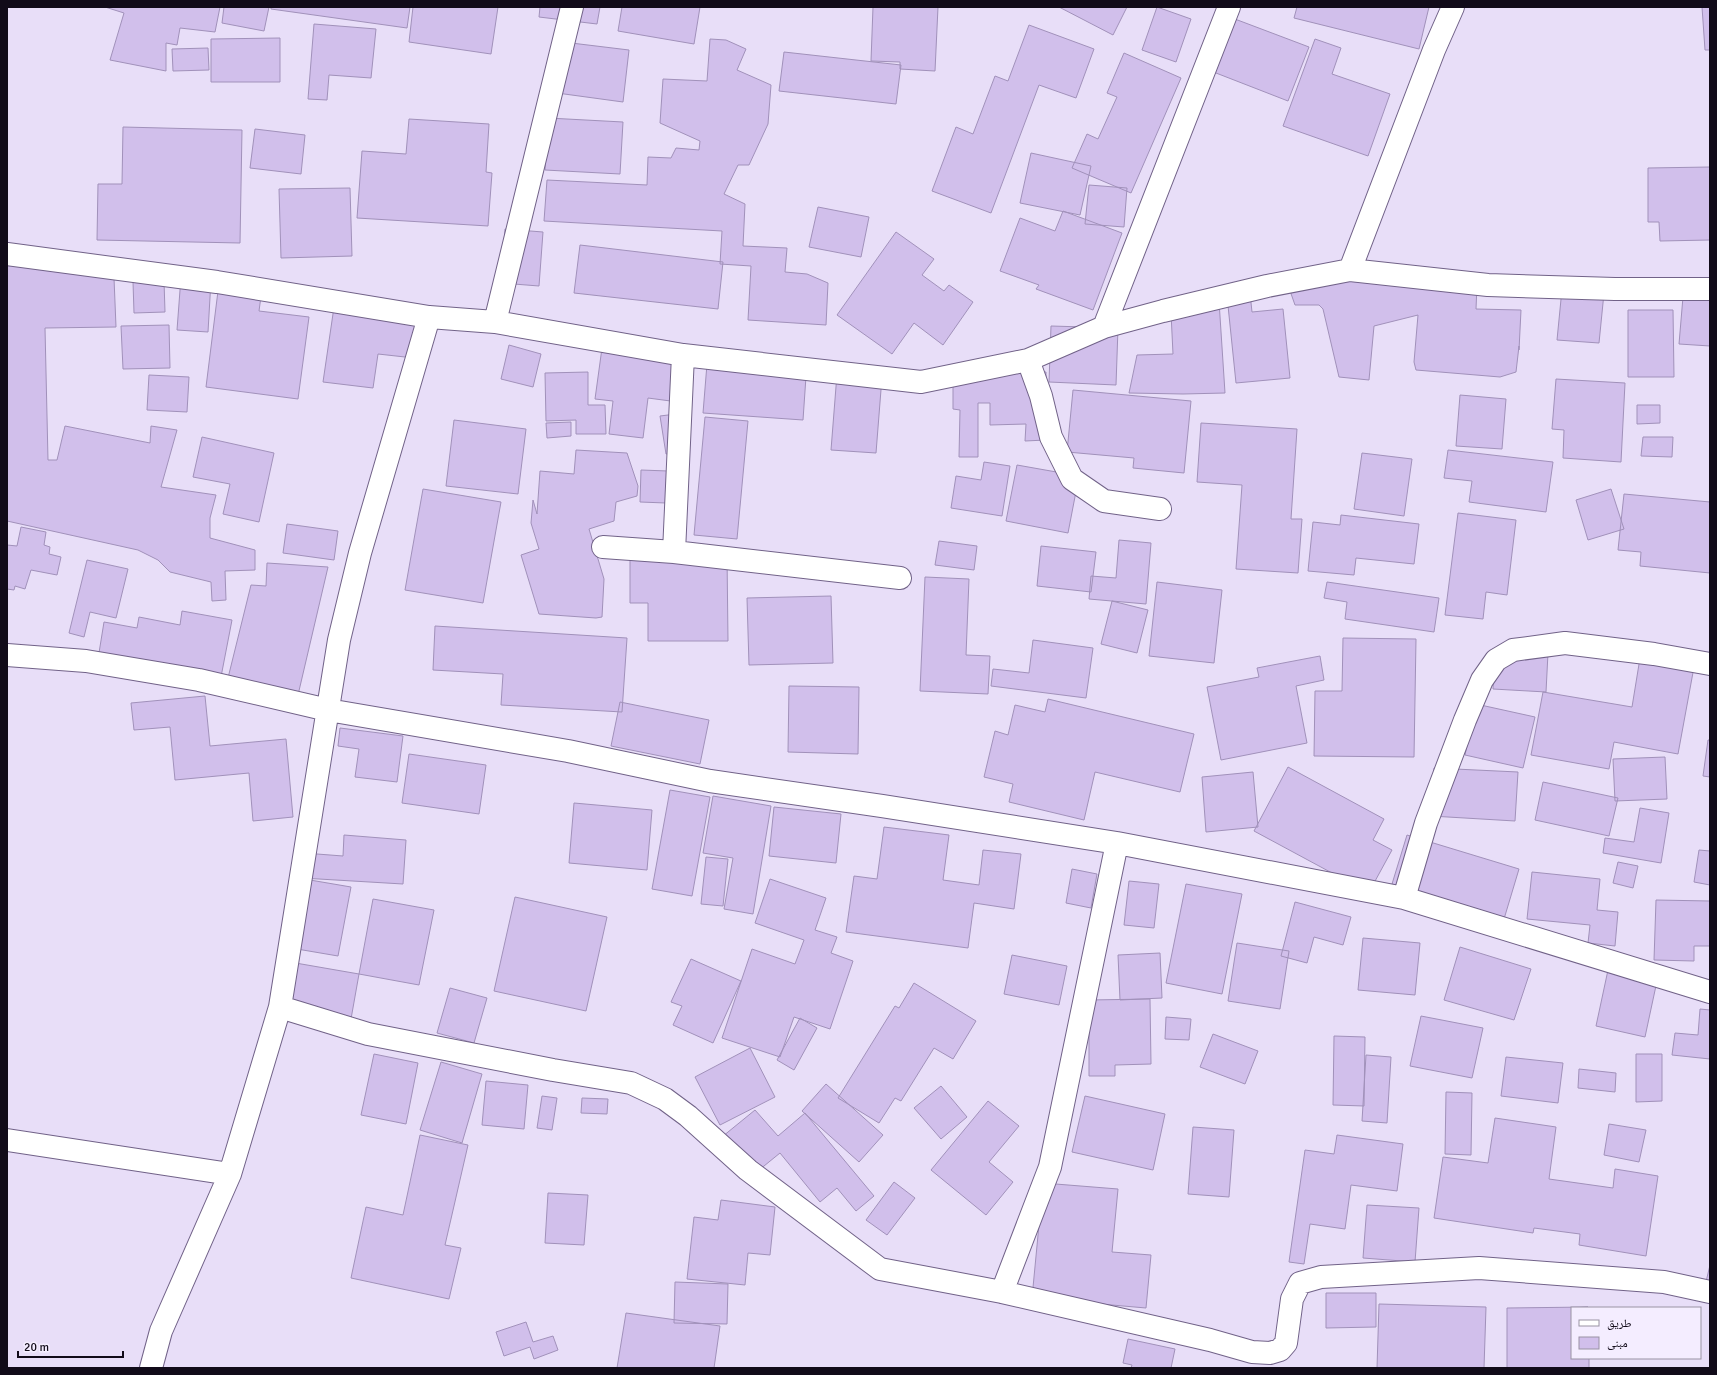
<svg xmlns="http://www.w3.org/2000/svg" width="1717" height="1375" font-family="Signika,'Noto Naskh Arabic',sans-serif">
	<style>
		.building { fill: #d1bfeb; stroke: #a191ba }
		.lines { fill: none; stroke-linecap: round; stroke-linejoin: round }
		.minor-casing { stroke: #716288; stroke-width: 24 }
		.minor { stroke: #fff; stroke-width: 22 }
	</style>
	<rect width="100%" height="100%" fill="#e8def8"/>
	<path class="building" d="M105,7H220L215,32L180,28L177,45L166,43V71L110,60L124,13Z
		M224,7H269L264,31L222,23Z
		M271,7H410L407,28L271,9Z
		M413,7H498L491,54L409,42Z
		M540,7H600L597,24L539,17Z
		M622,7H700L694,44L618,31Z
		M873,7H938L935,71L900,69V62L871,61Z
		M1059,7H1127L1113,35Z
		M1157,7L1191,19L1176,62L1142,50Z
		M1297,7H1429L1419,49L1294,18Z
		M1702,7H1710V50H1705Z
		M1219,13L1309,47L1288,101L1198,66Z
		M314,24L376,29L371,78L329,75L327,100L308,99Z
		M1029,25L1094,49L1076,98L1039,85L991,213L932,191L956,127L973,134L995,76L1008,81Z
		M280,38V82H211V39Z
		M710,39L726,40L746,49L737,70L771,85L768,124L749,165H738L724,194L745,204L743,246L787,248L785,272L807,274L828,283L826,325L748,320L751,266L720,264L722,231L544,221L547,180L647,185L648,157L671,158L676,148L699,150L700,141L660,123L663,79L707,81Z
		M1315,39L1341,48L1332,74L1390,94L1368,156L1283,126Z
		M563,42L629,50L623,102L557,93Z
		M208,48L209,70L173,71L172,49Z
		M784,52L901,65L896,104L779,91Z
		M1124,53L1181,78L1131,193L1072,168L1087,134L1098,139L1117,97L1107,93Z
		M548,118L623,122L620,174L545,170Z
		M409,119L489,124L486,172L492,173L488,226L357,218L362,151L406,154Z
		M123,127L242,130L240,243L97,240L98,184H122Z
		M255,129L305,135L301,174L250,168Z
		M1031,153L1091,166L1080,215L1020,203Z
		M1710,167V240L1660,241L1659,222H1648V168Z
		M1089,185L1127,188L1124,227L1085,224Z
		M350,188L352,256L281,258L279,189Z
		M818,207L869,217L861,257L809,247Z
		M1063,211L1122,233L1093,310L1036,289L1039,285L1000,271L1020,218L1055,231Z
		M505,229L543,232L539,286L501,283Z
		M896,232L934,259L922,275L944,291L949,285L973,302L943,345L914,323L892,354L837,315Z
		M580,245L723,262L718,309L574,293Z
		M7,263L114,278L116,327L45,328L48,460H57L65,426L150,443L151,426L177,430L161,487L216,495L210,518V538L255,550V570L225,571L226,600L212,601L211,582L170,572L158,560L138,550L7,521Z
		M1357,275L1477,285L1476,309L1521,310L1519,350V346L1516,372L1500,377L1416,370L1414,362L1418,315L1374,326L1369,380L1339,377L1323,309L1319,305H1295L1288,285Z
		M181,277L211,280L208,332L177,330Z
		M1563,279L1605,283L1599,343L1557,340Z
		M164,281L165,312L134,313L133,282Z
		M219,283L262,289L259,311L309,317L298,399L206,387Z
		M1684,285L1710,287V346L1679,344Z
		M1250,293L1252,312L1283,309L1290,378L1236,383L1227,296Z
		M1219,301L1225,393L1183,394L1129,393L1137,355L1173,354L1171,313Z
		M334,307L419,318L414,358L378,354L373,388L323,382Z
		M1628,310H1673L1674,377H1628Z
		M169,325L170,368L123,369L121,326Z
		M1051,326L1118,328L1116,385L1049,382Z
		M509,345L541,354L533,387L501,379Z
		M602,348L683,359L678,402L648,398L643,438L609,434L613,401L595,399Z
		M807,362L803,420L703,413L707,364Z
		M588,372V405H605L606,434H576V420L546,421L545,373Z
		M953,372H1046V440L1025,441L1026,424L990,425V403H978V457H959L960,410L953,409Z
		M837,374L882,377L876,453L831,450Z
		M149,375L189,377L187,412L147,410Z
		M1556,379L1625,383L1621,462L1563,458L1564,430L1552,429Z
		M1073,390L1191,401L1184,473L1133,468L1134,458L1067,452Z
		M1460,395L1506,399L1502,449L1456,446Z
		M1637,405H1660V423L1637,424Z
		M684,413L689,451L666,454L660,416Z
		M705,417L748,421L737,539L694,535Z
		M454,420L526,429L518,494L446,486Z
		M571,422V436L547,438L546,423Z
		M1201,423L1297,429L1291,519H1302L1298,573L1236,569L1242,485L1197,482Z
		M202,437L274,453L259,522L223,514L230,484L193,477Z
		M1643,437H1673L1672,457L1641,456Z
		M576,450L627,453L638,486L637,496L616,502L614,521L589,529L604,579L602,617L596,618L539,614L521,555L539,549L531,523L533,500L537,514L540,471L574,474Z
		M1448,450L1553,462L1546,512L1469,502L1472,481L1444,478Z
		M1362,453L1412,459L1404,516L1354,509Z
		M984,462L1010,466L1002,516L951,508L956,476L981,480Z
		M1017,465L1079,476L1068,533L1006,521Z
		M641,470L668,471L666,503L640,502Z
		M423,489L501,502L483,603L405,590Z
		M1611,489L1624,529L1588,540L1576,500Z
		M1624,494L1710,502V573L1640,566L1641,552L1618,550Z
		M1458,513L1516,520L1507,595L1486,592L1483,619L1445,615Z
		M1341,515L1419,524L1414,564L1356,558L1354,575L1308,571L1313,522L1340,525Z
		M287,524L338,531L334,560L283,553Z
		M21,527L46,532L44,545L50,547L49,554L61,557L57,575L31,570L25,589L15,586L14,590L7,589V545L17,546Z
		M1119,540L1151,543L1146,604L1089,599L1091,576L1116,578Z
		M939,541L977,546L974,570L935,565Z
		M1041,546L1096,552L1091,592L1037,586Z
		M727,555L728,641H648V603H630V556Z
		M87,560L128,569L116,618L90,612L84,637L69,633Z
		M267,563L328,567L298,695L227,682L251,585L266,586Z
		M925,577L969,579L966,655L990,656L988,694L920,691Z
		M1157,582L1222,590L1214,663L1149,656Z
		M1327,582L1439,598L1434,632L1345,619L1347,602L1324,598Z
		M831,596L833,663L749,665L747,598Z
		M1112,601L1148,610L1137,653L1101,644Z
		M182,611L232,620L220,682L98,659L104,622L137,628L139,617L180,625Z
		M435,626L627,638L622,712L501,705L503,674L433,670Z
		M1343,638L1416,639L1414,757L1314,756L1315,691H1342Z
		M1033,640L1093,648L1086,698L991,686L993,669L1029,673Z
		M1495,650L1548,653L1546,692L1493,689Z
		M1320,656L1324,680L1296,686L1307,743L1221,760L1207,687L1259,677L1257,668Z
		M1640,658L1694,667L1678,754L1614,742L1609,769L1531,755L1543,692L1632,707Z
		M789,686L859,687L858,754L788,752Z
		M205,696L210,746L286,739L293,817L253,821L249,773L175,780L170,727L134,730L131,703Z
		M1048,699L1194,734L1180,792L1095,772L1084,820L1009,802L1013,784L984,777L995,731L1008,735L1015,705L1045,712Z
		M620,702L709,720L700,764L611,746Z
		M1476,704L1535,717L1523,768L1465,755Z
		M340,728L403,736L397,782L355,777L359,749L338,746Z
		M1708,740H1710V777L1703,776Z
		M409,754L486,765L479,814L402,803Z
		M1665,757L1667,799L1615,801L1613,759Z
		M1288,767L1384,819L1373,840L1392,850L1368,894L1331,874L1332,873L1254,831Z
		M1434,768L1518,772L1515,821L1431,816Z
		M1253,772L1258,827L1206,832L1202,777Z
		M1543,782L1618,798L1609,836L1535,820Z
		M670,790L710,797L692,896L652,889Z
		M713,796L771,806L753,914L724,909L733,858L703,853Z
		M574,803L652,810L647,870L569,863Z
		M774,807L841,814L836,863L769,856Z
		M1640,808L1669,813L1661,863L1603,853L1605,838L1634,842Z
		M884,827L949,835L943,880L979,885L983,850L1021,854L1014,909L974,903L968,948L846,932L854,876L877,879Z
		M344,835L406,840L403,884L302,878L304,853L343,856Z
		M1407,835L1519,869L1504,919L1392,884Z
		M1699,850L1710,851V885L1694,882Z
		M706,857L728,859L723,906L701,904Z
		M1618,862L1638,866L1633,888L1613,883Z
		M1072,869L1097,874L1091,908L1066,903Z
		M1532,872L1600,879L1597,910L1618,912L1615,946L1588,943L1590,925L1527,919Z
		M770,879L826,898L815,930L837,937L831,953L853,961L830,1029L794,1017L780,1057L722,1038L752,949L795,964L804,940L755,923Z
		M310,880L351,887L338,956L297,949Z
		M1129,881L1159,884L1154,928L1124,925Z
		M1186,884L1242,894L1222,994L1166,983Z
		M515,897L607,917L586,1011L494,991Z
		M373,899L434,910L419,985L359,974Z
		M1656,900L1710,901V946H1694V961L1654,960Z
		M1295,902L1351,917L1343,945L1314,937L1307,963L1281,956Z
		M1363,938L1420,943L1415,995L1358,990Z
		M1237,943L1289,951L1280,1009L1228,1001Z
		M1460,947L1531,969L1514,1020L1444,1000Z
		M1160,953L1162,998L1120,1000L1118,955Z
		M1012,955L1067,966L1059,1005L1004,994Z
		M691,959L741,981L713,1043L673,1025L682,1006L671,1002Z
		M284,961L359,974L351,1019L276,1006Z
		M1608,970L1657,981L1645,1037L1596,1026Z
		M914,983L976,1021L953,1059L934,1048L901,1101L895,1098L879,1123L838,1098L895,1006L899,1008Z
		M450,988L487,998L474,1043L437,1033Z
		M1150,999L1151,1064L1115,1065V1076H1089V1000Z
		M1700,1009L1710,1010V1059L1672,1055L1675,1033L1698,1035Z
		M1421,1016L1483,1028L1472,1078L1410,1066Z
		M1166,1017L1191,1019L1189,1040L1165,1039Z
		M800,1018L817,1028L794,1070L777,1060Z
		M1213,1034L1258,1051L1245,1084L1200,1067Z
		M1334,1036L1365,1037L1364,1106L1333,1105Z
		M750,1048L775,1097L720,1125L695,1077Z
		M374,1054L418,1063L406,1124L361,1115Z
		M1636,1054H1662V1101L1636,1102Z
		M1366,1055L1391,1057L1387,1123L1362,1121Z
		M1506,1057L1563,1063L1558,1103L1501,1096Z
		M441,1062L482,1074L462,1143L420,1130Z
		M1579,1069L1616,1073L1615,1092L1578,1088Z
		M486,1081L528,1085L524,1129L482,1125Z
		M826,1084L883,1135L859,1162L802,1111Z
		M941,1086L967,1117L941,1139L914,1108Z
		M1446,1092L1472,1093L1471,1155L1445,1154Z
		M542,1096L557,1098L552,1130L537,1128Z
		M1085,1096L1165,1114L1153,1170L1072,1152Z
		M582,1098L608,1099L607,1114L581,1113Z
		M988,1101L1019,1126L989,1162L1013,1182L986,1215L931,1170Z
		M755,1110L778,1136L805,1113L874,1196L856,1211L837,1188L820,1202L780,1153L748,1179L717,1141Z
		M1495,1118L1556,1127L1549,1179L1613,1188L1615,1169L1658,1176L1646,1256L1579,1245L1580,1234L1534,1228L1533,1233L1434,1218L1443,1157L1488,1163Z
		M1609,1124L1646,1130L1639,1162L1604,1155Z
		M1193,1127L1234,1130L1229,1197L1188,1194Z
		M420,1135L468,1145L445,1245L461,1248L449,1299L351,1278L366,1207L403,1215Z
		M1337,1135L1403,1144L1397,1191L1351,1185L1345,1229L1310,1224L1304,1264L1289,1262L1305,1150L1334,1154Z
		M894,1182L915,1198L887,1235L866,1220Z
		M1043,1183L1118,1189L1112,1252L1151,1255L1146,1308L1032,1298Z
		M548,1193L588,1195L584,1245L545,1243Z
		M721,1200L775,1207L770,1255L748,1253L745,1285L687,1279L694,1217L718,1220Z
		M1367,1205L1419,1208L1415,1262L1363,1258Z
		M1710,1265V1286H1705Z
		M675,1282L728,1284L727,1324L674,1323Z
		M1326,1293H1376V1327L1326,1328Z
		M1379,1304L1486,1307L1484,1368H1377Z
		M1588,1307L1572,1308V1358H1589V1368H1507V1308Z
		M626,1313L720,1326L714,1368H617Z
		M526,1322L533,1342L553,1336L558,1350L534,1359L530,1347L504,1356L496,1332Z
		M1128,1339L1175,1349L1171,1368H1131L1132,1365L1123,1363Z"/>
	<g class="lines">
		<defs>
			<path id="minor" d="M7,254L217,282L429,317L495,322L683,355L921,382L1028,360L1104,327L1163,311L1267,286L1350,270L1488,285L1615,289H1710
				M1350,270L1434,50L1453,7
				M495,322L572,7
				M1104,327L1229,7
				M683,355L674,552L900,578
				M1028,360L1041,396L1051,437L1072,479L1104,501L1160,509
				M603,547L674,552
				M7,655L86,661L199,680L328,710L568,751L710,781L882,806L1117,843L1404,898L1710,992
				M1404,898L1426,823L1465,720L1482,680L1496,660L1513,650L1565,643L1654,654L1710,664
				M280,1007L368,1034L553,1070L631,1083L665,1099L688,1116L748,1170L880,1269L1002,1292L1210,1340L1252,1352L1270,1353L1280,1350L1286,1343L1292,1299L1300,1283L1321,1277L1479,1268L1664,1282L1710,1292
				M7,1140L230,1174
				M1002,1292L1050,1167L1117,843
				M151,1368L161,1331L230,1174L280,1007L339,640L360,553L429,317"/>
		</defs>
		<use href="#minor" class="minor-casing"/>
		<use href="#minor" class="minor"/>
	</g>
	<rect width="1717" height="1375" fill="none" stroke="#110b19" stroke-width="16"/>
	<rect x="1571" y="1307" width="130" height="52" fill="#f4edff" stroke="#9993a3"/>
	<rect x="1579" y="1320" width="20" height="6" fill="#ffffff" stroke="#9993a3"/>
	<text x="1607" y="1327" font-size="12" fill="#110b19">طريق</text>
	<rect x="1579" y="1337" width="20" height="12" fill="#d1bfeb" stroke="#9993a3"/>
	<text x="1607" y="1347" font-size="12" fill="#110b19">مبنى</text>
	<path d="M18 1351v6h105v-6" fill="none" stroke="#110b19" stroke-width="2"/>
	<text x="24" y="1351" font-size="12" fill="#110b19" stroke="#f4edff" stroke-width="3" paint-order="stroke">20 m</text>
</svg>
